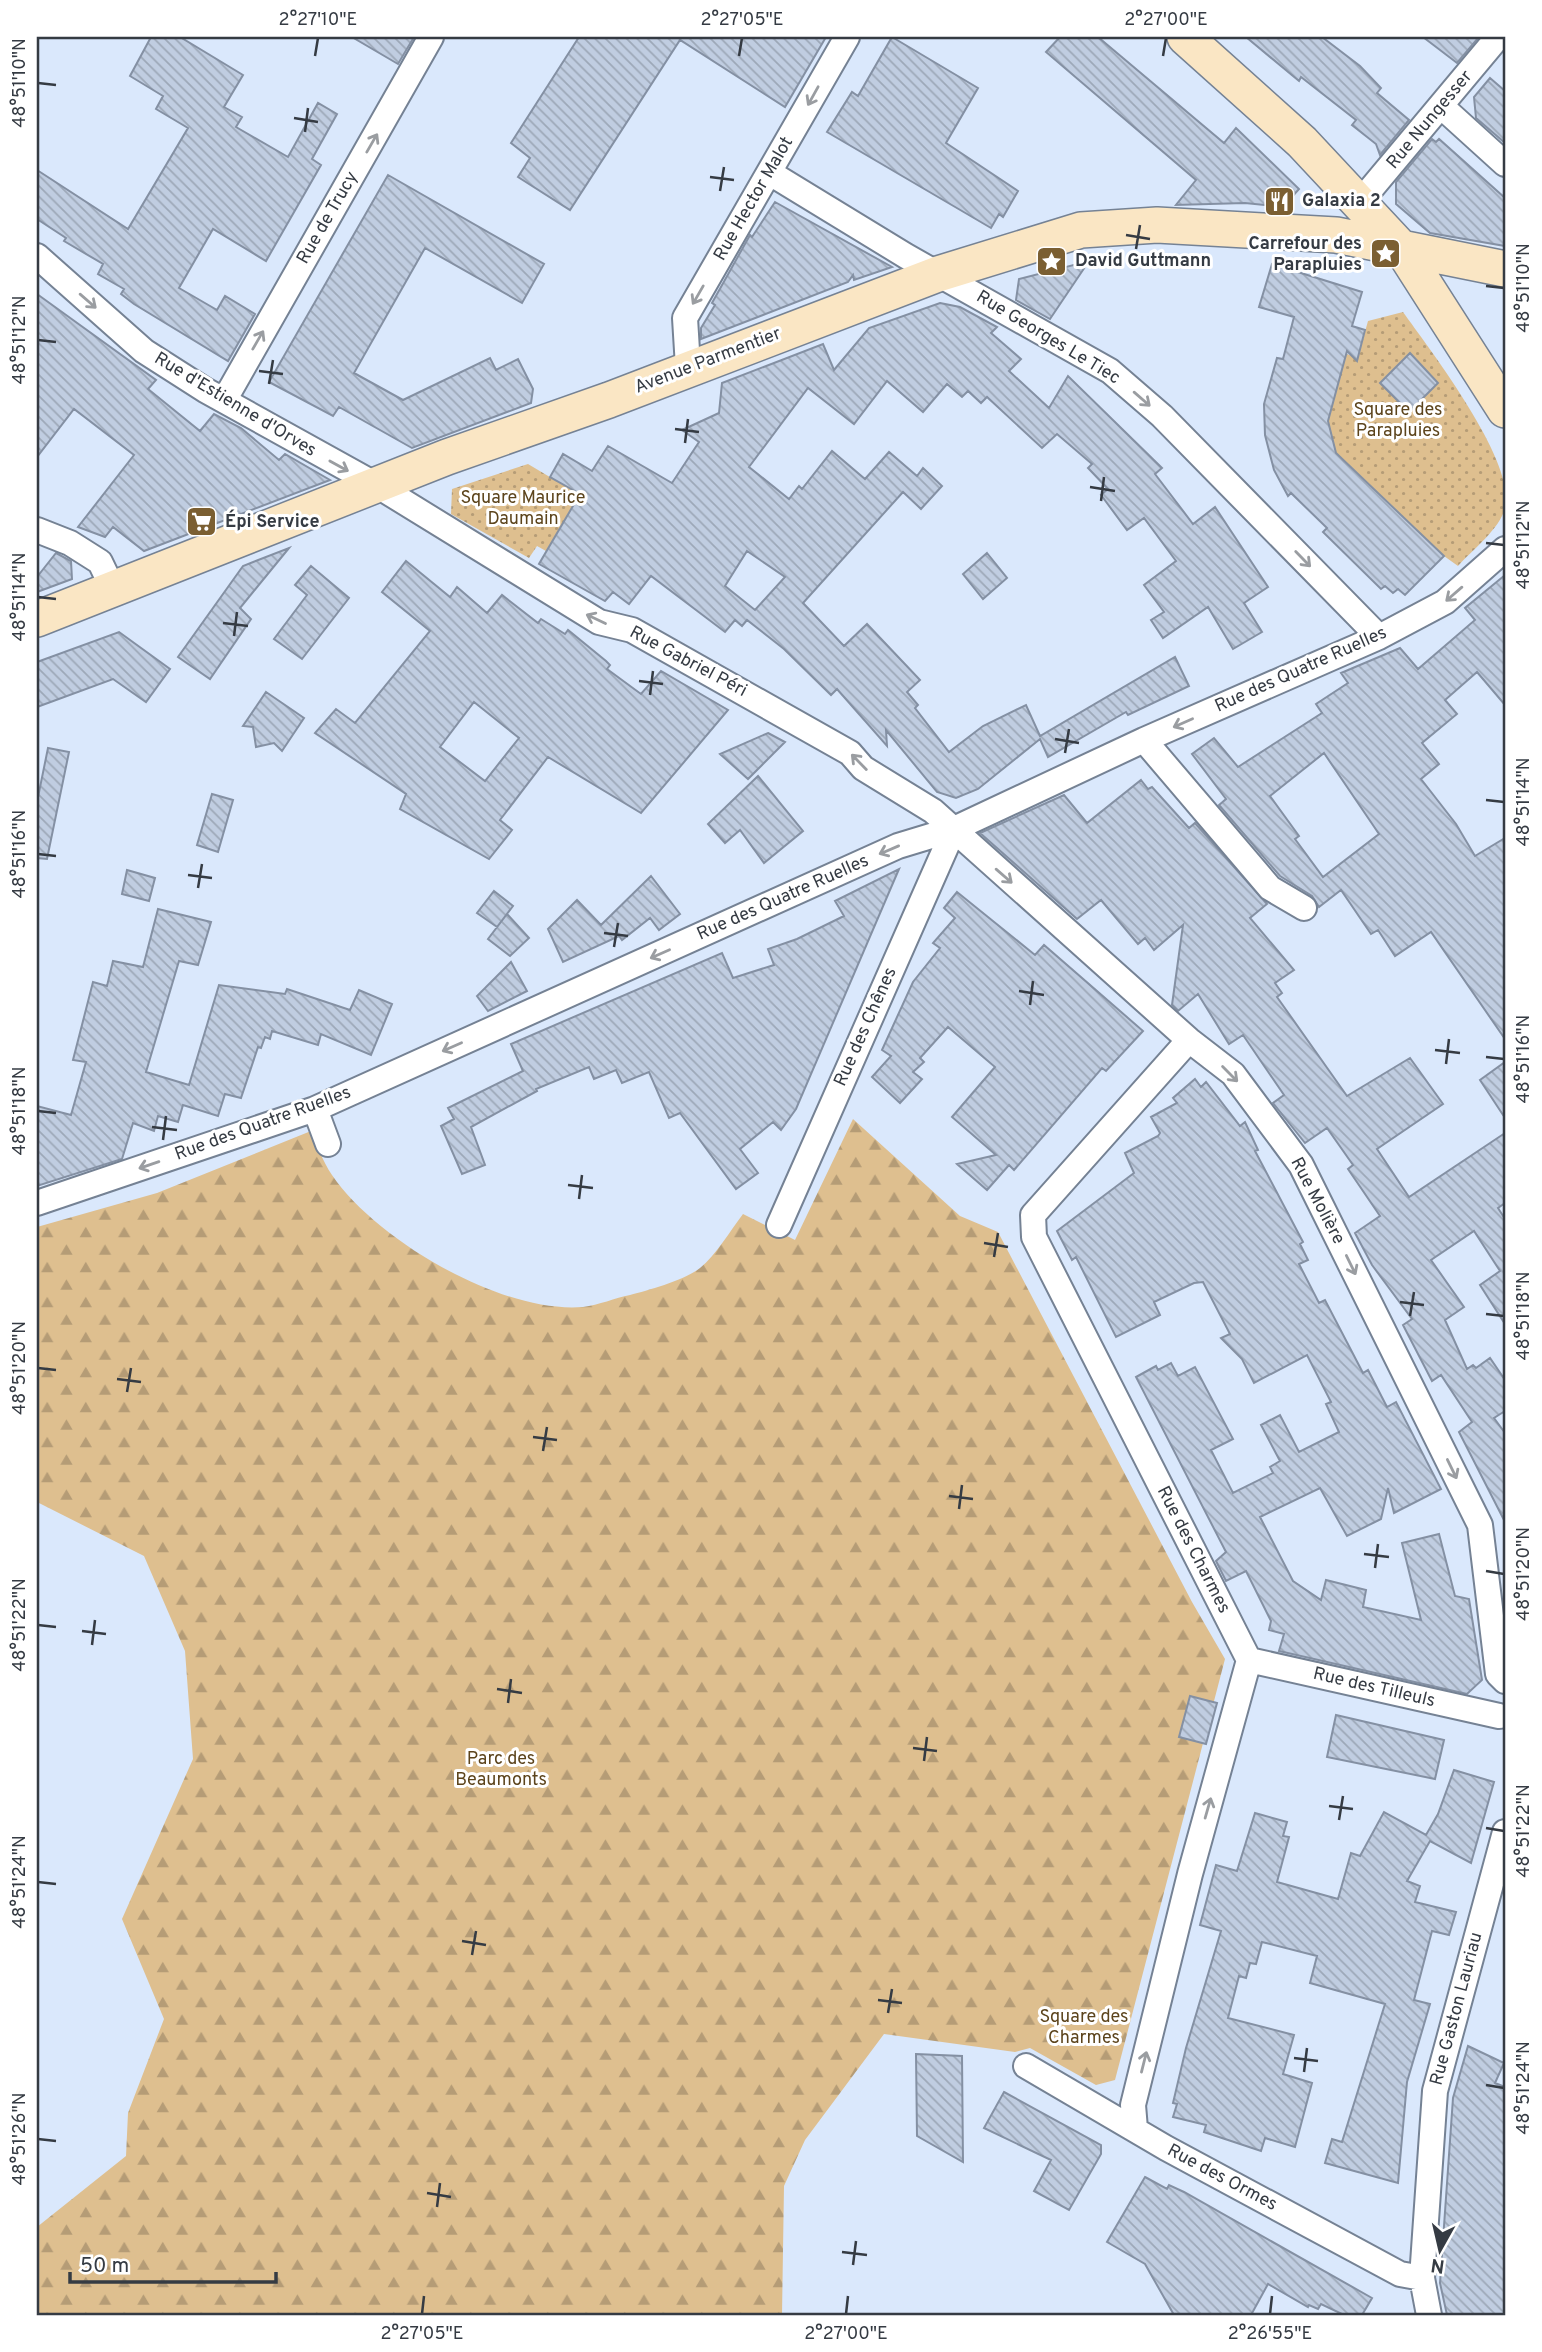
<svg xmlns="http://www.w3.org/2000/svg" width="1542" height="2352" font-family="Overpass,sans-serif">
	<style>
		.grass { fill: url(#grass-dots) }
		.forest { fill: url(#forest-firs) }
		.building { fill: url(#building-back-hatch); stroke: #8490a3; stroke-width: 2; fill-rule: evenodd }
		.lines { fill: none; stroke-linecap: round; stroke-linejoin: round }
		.street-casing { stroke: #758294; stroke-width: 28 }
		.secondary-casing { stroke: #758294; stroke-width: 38 }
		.street { stroke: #fff; stroke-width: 24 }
		.secondary { stroke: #fae6c4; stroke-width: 35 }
		.oneway { stroke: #9a9da1 }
		.ticks { fill: none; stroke: #353b43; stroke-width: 2.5 }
		.labels { text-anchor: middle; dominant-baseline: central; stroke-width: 6; stroke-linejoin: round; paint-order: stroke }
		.street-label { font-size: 18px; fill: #353b43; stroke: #fff }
		.poi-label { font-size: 18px; font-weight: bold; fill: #353b43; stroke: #fff; text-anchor: start }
		.park-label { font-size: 18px; fill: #5c441c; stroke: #fff }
		.neatline { fill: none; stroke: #353b43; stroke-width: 2.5 }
		.ticks-label { font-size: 18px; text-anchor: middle; fill: #353b43 }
	</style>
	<defs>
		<pattern id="grass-dots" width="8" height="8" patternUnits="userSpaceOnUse" patternTransform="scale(1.75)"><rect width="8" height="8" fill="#debf8f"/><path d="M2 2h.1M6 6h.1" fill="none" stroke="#b59c76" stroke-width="1.8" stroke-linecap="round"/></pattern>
		<pattern id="forest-firs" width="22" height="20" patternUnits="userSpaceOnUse" patternTransform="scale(1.75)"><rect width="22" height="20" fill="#debf8f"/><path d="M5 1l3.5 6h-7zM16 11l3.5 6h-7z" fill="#b59c76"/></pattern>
		<pattern id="building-back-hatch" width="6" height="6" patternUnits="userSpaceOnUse" patternTransform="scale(1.75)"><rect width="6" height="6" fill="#c0cde1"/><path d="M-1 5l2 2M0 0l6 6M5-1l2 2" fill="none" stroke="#9da8b8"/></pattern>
	</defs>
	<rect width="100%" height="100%" fill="#dae8fc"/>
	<path class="grass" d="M1403,312C1430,350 1517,462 1505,508C1500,529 1472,550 1458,566L1444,556L1336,453L1328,421L1346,354L1358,357L1368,321Z
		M528,464L580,495L546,551L537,546L529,558L451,514L452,489Z"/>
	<path class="forest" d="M853,1119L960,1216L998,1232L1192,1602L1225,1659L1115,2080L1096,2085L1030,2048L1015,2052L884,2034L805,2140L784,2186L782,2315H37V2227L126,2156L128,2113L164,2019L122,1919L193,1759L185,1651L144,1556L37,1502V1227L157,1193L311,1131C317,1145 323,1162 332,1175C376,1240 502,1314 583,1307C599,1305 615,1298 630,1295C649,1290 685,1280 700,1268C716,1255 730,1231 743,1214L795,1240Z"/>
	<path class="building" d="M151,37H180L243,75L224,107L242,117L236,127L288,157L318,103L337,114L312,159L321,165L266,261L213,229L179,288L217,310L225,296L255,314L228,361L134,304L121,294L124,289L98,274L103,264L64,241L66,238L37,219V170L128,229L188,128L156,109L163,96L130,76Z
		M352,37H414L398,64Z
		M579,37H826L785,107L680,40L570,210L518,177L530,158L511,143Z
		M892,37L978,88L946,143L1018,191L1003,217L999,214L991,228L827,132L852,92L858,96Z
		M1060,37H1098L1224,143L1236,128L1299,189L1283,207L1245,203L1176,205L1196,180L1046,52Z
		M1246,37H1322L1360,66L1381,88L1377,93L1409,120L1380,155L1376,144L1352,125L1356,120L1301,77L1299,81Z
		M1423,37H1479L1457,63Z
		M1490,78L1505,91V143L1476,118L1474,97Z
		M1432,139L1436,142L1439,139L1505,198V246L1430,233L1396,204V182Z
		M388,175L544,264L522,303L425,248L354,373L403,400L490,358L496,370L518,359L533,389L531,403L412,448L339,407L333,416L269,382Z
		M775,202L892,267L854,280L853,275L848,282L701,339V328L715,305L712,303L750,235L752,237Z
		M1089,261L1050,319L1016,300L1019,279Z
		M1272,264L1362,292L1352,326L1365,330L1357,361L1347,351L1328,421L1336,453L1444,556L1405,595L1398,589L1393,593L1385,586L1381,589L1323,532L1327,528L1291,493L1288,496L1274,470L1265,435L1264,404L1277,358L1283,359L1294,317L1259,307Z
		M37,294L156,380L148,389L200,431L214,414L241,428L279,460L285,454L330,480L144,551L113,527L105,537L78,527L134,455L74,409L37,457Z
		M940,303L960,307L997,327L991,333L1021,359L1009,371L1049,408L1068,376L1162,468L1155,474L1193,524L1215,507L1268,587L1244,603L1262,632L1233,649L1208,607L1163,638L1151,620L1164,612L1144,585L1176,561L1144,518L1127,530L1101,495L1108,489L1088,468L1092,464L1057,434L1042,448L987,397L981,403L968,391L962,397L947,384L923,412L887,381L854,424L808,388L749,467L789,499L799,486L802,489L832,451L865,479L889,452L917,476L923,468L942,486L921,509L903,492L803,603L844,646L867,624L920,680L907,692L918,705L915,708L949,752L983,726L1026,705L1040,736L1175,657L1189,686L1128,715L1126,712L1048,757L1040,739L978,789L956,798L937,792L886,730L887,746L837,689L831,695L784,649L747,620L742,626L735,620L725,632L651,576L629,604L613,592L605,601L539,564L580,494L550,477L563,454L592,471L608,446L672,483L699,442L682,430L719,413L722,383L823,344L834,370L869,328ZM747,551L785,577L755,610L725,586Z
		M1410,353L1438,383L1409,412L1380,383Z
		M289,548L240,608L251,619L210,679L178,657L243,566Z
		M56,553L71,561L72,579L37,592V577Z
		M987,553L1007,578L983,599L963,574Z
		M406,561L450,597L457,587L487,613L502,595L538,623L541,619L565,634L568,630L606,661L610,665L607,669L641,694L661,671L728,710L641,813L548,757L500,820L512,830L489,859L400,809L406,794L315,733L336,709L355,723L430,631L382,592ZM474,702L519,738L485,781L440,747Z
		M311,566L349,598L302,659L274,639L307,595L295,585Z
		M1505,575V705L1477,672L1445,700L1457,714L1422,743L1439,764L1421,779L1456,824L1475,856L1505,838V1039L1431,932L1395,956L1378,930L1371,934L1341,890L1319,907L1312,896L1280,876L1219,805L1226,799L1192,754L1214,738L1238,767L1322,713L1316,704L1348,683L1341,673L1400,648L1418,669L1475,620L1465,608ZM1324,753L1379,834L1323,877L1295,839L1299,836L1270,796Z
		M119,632L170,669L146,702L113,679L37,707V662Z
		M266,692L304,718L282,751L274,743L256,747L253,727L243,726Z
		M768,733L785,742L748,779L720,754Z
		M48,748L69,752L47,859L37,858V802Z
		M758,776L803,831L764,863L740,830L725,843L708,824Z
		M1141,780L1148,789L1152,787L1189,828L1195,823L1267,904L1250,918L1294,970L1275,983L1282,993L1277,997L1347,1096L1410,1058L1443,1104L1377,1149L1409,1197L1505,1133V1203L1498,1208L1505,1219V1324L1480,1285L1500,1271L1474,1231L1431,1260L1464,1307L1445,1320L1467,1369L1473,1365L1476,1368L1490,1358L1505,1380V1411L1494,1418L1505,1433V1522L1459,1432L1472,1422L1441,1375L1432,1381L1403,1325L1412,1319L1372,1265L1355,1233L1380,1216L1348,1169L1353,1165L1327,1128L1305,1143L1273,1103L1284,1095L1243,1035L1229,1044L1198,994L1178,1011L1172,1005L1183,925L1154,950L1145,938L1138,944L1101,900L1077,919L980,833L1064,795L1087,823Z
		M212,794L233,800L218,852L197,845Z
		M899,869L796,1109L781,1130L773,1122L740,1149L758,1173L736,1189L680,1113L669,1118L649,1072L622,1083L616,1070L594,1079L589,1067L536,1089L537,1091L471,1127L485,1165L462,1174L441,1126L454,1119L448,1108L523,1071L511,1044L722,953L733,978L774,965L768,949L797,939L844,916L835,901Z
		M127,870L155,878L149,901L122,894Z
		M651,876L680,914L659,930L650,918L622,940L619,936L563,962L548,929L577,900L601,925Z
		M494,891L513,906L497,927L477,913Z
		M957,892L1035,955L1044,945L1143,1031L1106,1071L1102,1068L1014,1170L1009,1165L987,1190L957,1164L996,1155L952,1117L995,1067L948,1027L920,1058L924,1062L913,1072L922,1079L900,1103L872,1077L891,1056L882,1050L913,982L940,948L933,943L955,918L944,908Z
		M158,909L211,922L198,965L179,961L146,1072L189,1085L219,985L285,994L287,989L350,1010L359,990L392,1004L371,1055L321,1034L318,1045L272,1031L270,1039L265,1037L261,1048L258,1047L241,1098L225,1094L218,1116L183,1105L178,1122L158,1116L154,1131L133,1123L122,1159L37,1186V1106L71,1115L86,1062L73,1060L93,982L107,986L113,961L143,967Z
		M507,914L529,938L510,956L488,939Z
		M511,962L527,991L488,1011L477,996Z
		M1505,1062V1118L1480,1080Z
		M1195,1079L1201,1087L1206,1082L1240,1126L1245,1122L1258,1150L1255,1151L1303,1242L1300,1244L1308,1260L1299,1264L1319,1303L1325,1300L1363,1373L1368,1370L1387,1407L1396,1402L1441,1489L1394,1513L1388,1488L1381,1519L1347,1536L1320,1488L1260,1517L1293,1581L1321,1600L1326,1580L1366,1590L1363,1607L1421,1620L1402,1543L1439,1534L1455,1596L1469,1599L1482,1680L1467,1694L1279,1651L1284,1634L1269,1630L1271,1621L1246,1571L1226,1581L1216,1561L1226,1552L1136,1377L1156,1366L1158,1370L1171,1363L1178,1376L1195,1367L1233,1439L1211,1450L1233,1493L1273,1473L1270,1467L1280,1461L1261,1425L1280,1415L1299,1452L1339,1432L1326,1404L1331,1402L1307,1355L1254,1383L1242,1359L1221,1338L1230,1334L1203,1282L1194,1283L1154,1302L1160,1315L1116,1337L1076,1257L1072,1260L1057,1231L1134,1173L1125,1153L1158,1136L1160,1133L1151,1117L1177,1103L1173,1098Z
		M1190,1696L1217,1703L1206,1744L1179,1737Z
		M1336,1715L1444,1740L1435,1779L1327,1757Z
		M1454,1770L1494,1782L1471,1863L1430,1841L1407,1881L1420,1886L1415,1902L1456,1912L1449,1935L1432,1931L1414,2000L1430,2004L1407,2082L1398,2183L1325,2163L1332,2139L1342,2142L1385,2004L1310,1983L1317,1956L1262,1942L1256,1964L1250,1963L1246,1978L1239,1976L1228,2018L1294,2035L1283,2074L1312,2083L1295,2147L1265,2138L1261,2151L1204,2132L1206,2125L1173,2117L1177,2104L1173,2103L1186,2048L1221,1931L1200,1925L1216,1865L1237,1871L1255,1813L1287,1822L1283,1836L1289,1837L1277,1882L1338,1899L1351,1853L1360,1856L1384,1812L1426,1835L1438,1814Z
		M1468,2046L1504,2063L1495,2083L1505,2087V2315H1447L1440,2283L1453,2098Z
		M916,2054L962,2056L963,2162L917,2136Z
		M1004,2092L1101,2145V2154L1069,2210L1034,2191L1051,2160L984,2128Z
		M1145,2177L1167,2189L1169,2185L1184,2192L1372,2298L1362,2315H1344L1321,2304L1318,2309L1309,2305L1308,2307L1268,2284L1251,2315H1174L1145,2264L1107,2242Z"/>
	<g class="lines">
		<defs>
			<path id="street" d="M1441,106L1505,164
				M770,173L906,256L1110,371L1162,416L1379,637
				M1360,202L1498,37
				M37,256L144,351L205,390L378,486L599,622L632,630L850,753L863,768L933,811L1189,1040L1233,1074L1301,1165L1480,1525L1498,1674L1505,1681
				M688,367L685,318L847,37
				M225,399L431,37
				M37,530L70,543L100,562L113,589
				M1144,740L1270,888L1304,908
				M315,1109L328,1144
				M37,1203L315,1109L898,846L954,829L1144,740L1379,637L1445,602L1505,549
				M779,1225L954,829
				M1249,1660L1499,1716
				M1026,2066L1166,2148L1400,2274L1422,2278
				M1135,2129L1133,2105L1190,1874L1249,1660L1034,1237L1033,1215L1189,1040
				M1429,2315L1422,2278L1435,2091L1505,1832"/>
			<path id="secondary" d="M1185,37L1302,142L1402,249L1505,410
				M37,619L447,457L609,400L938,274L1081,230L1157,225L1336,235L1505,269"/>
		</defs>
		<use href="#street" class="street-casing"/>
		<use href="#secondary" class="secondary-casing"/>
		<use href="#street" class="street"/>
		<use href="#secondary" class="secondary"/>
	</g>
	<defs><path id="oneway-shaft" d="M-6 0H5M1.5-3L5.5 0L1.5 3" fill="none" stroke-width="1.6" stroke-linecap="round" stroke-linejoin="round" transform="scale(1.75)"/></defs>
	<g class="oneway">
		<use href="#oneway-shaft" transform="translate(813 96) rotate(119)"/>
		<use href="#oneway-shaft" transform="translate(372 143) rotate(-60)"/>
		<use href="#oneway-shaft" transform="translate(698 295) rotate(120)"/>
		<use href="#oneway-shaft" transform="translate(88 301) rotate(41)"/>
		<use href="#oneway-shaft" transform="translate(258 340) rotate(-60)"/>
		<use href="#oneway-shaft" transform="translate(1142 399) rotate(41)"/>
		<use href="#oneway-shaft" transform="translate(339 466) rotate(29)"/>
		<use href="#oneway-shaft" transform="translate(1303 559) rotate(46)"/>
		<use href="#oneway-shaft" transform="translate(1454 594) rotate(139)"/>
		<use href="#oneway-shaft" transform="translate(596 619) rotate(-155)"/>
		<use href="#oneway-shaft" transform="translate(1183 723) rotate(156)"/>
		<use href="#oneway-shaft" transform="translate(859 762) rotate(-134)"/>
		<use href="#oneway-shaft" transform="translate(889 850) rotate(157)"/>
		<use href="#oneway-shaft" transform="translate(1004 876) rotate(41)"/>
		<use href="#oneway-shaft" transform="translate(660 954) rotate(156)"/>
		<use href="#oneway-shaft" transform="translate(452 1047) rotate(156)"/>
		<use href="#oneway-shaft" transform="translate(1230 1074) rotate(45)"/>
		<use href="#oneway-shaft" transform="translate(149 1165) rotate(161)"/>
		<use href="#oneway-shaft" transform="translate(1351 1265) rotate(64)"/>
		<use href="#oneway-shaft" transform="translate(1452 1469) rotate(64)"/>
		<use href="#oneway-shaft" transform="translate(1208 1808) rotate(-74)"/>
		<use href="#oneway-shaft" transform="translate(1144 2062) rotate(-76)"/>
	</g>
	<path class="ticks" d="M315,56L318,38M739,56L742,38M1163,56L1166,38M38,83L56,85M294,118L318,122M305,132L308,108M710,177L734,180M720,191L724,167M1126,235L1150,239M1136,249L1140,225M1486,286L1504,288M38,340L56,342M259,371L283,374M269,384L273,360M675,429L699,432M685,443L688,419M1090,487L1115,491M1101,501L1104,477M1486,543L1504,545M38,597L56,599M223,623L248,626M234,636L237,612M639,681L663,684M650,695L653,671M1055,739L1079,743M1065,753L1069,729M1486,800L1504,802M38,854L56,856M188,875L212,878M198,888L202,864M604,933L628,936M614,947L618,923M1019,991L1044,995M1030,1005L1033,981M1435,1050L1460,1053M1486,1057L1504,1059M1446,1064L1449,1039M38,1111L56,1113M152,1127L177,1130M163,1140L166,1116M568,1185L593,1188M579,1199L582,1175M984,1243L1008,1247M994,1257L998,1233M1400,1302L1424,1305M1486,1314L1504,1316M1410,1316L1414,1292M38,1368L56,1370M117,1379L141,1382M127,1392L131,1368M533,1437L557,1440M543,1451L547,1427M949,1496L973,1499M959,1509L962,1485M1364,1554L1389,1557M1375,1568L1378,1544M1486,1571L1504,1574M38,1625L56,1627M82,1631L106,1634M92,1645L95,1620M497,1689L522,1693M508,1703L511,1679M913,1748L937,1751M924,1761L927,1737M1329,1806L1353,1809M1339,1820L1343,1796M1486,1828L1504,1831M38,1882L56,1884M462,1941L486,1945M472,1955L476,1931M878,2000L902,2003M888,2013L892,1989M1294,2058L1318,2061M1304,2072L1307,2048M1486,2085L1504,2088M38,2139L56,2141M427,2193L451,2197M437,2207L440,2183M842,2252L867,2255M853,2265L856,2241M422,2314L424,2296M846,2314L848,2296M1270,2314L1272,2296"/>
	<defs>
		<symbol id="restaurant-square" viewBox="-11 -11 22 22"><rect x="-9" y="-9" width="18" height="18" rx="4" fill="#7b5f32" stroke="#fff"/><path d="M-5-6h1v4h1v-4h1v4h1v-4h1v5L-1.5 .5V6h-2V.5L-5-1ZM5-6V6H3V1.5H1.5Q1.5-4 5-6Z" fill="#fff"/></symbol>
		<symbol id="sight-square" viewBox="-11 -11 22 22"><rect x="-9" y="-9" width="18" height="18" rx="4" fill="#7b5f32" stroke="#fff"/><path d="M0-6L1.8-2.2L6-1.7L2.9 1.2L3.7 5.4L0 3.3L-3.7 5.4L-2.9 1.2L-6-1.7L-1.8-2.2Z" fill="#fff"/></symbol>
		<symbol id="supermarket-square" viewBox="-11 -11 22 22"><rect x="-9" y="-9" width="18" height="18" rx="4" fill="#7b5f32" stroke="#fff"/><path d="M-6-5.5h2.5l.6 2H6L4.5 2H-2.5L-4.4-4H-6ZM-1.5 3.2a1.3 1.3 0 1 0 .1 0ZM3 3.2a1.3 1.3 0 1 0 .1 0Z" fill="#fff"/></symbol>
	</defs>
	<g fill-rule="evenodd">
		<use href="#restaurant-square" x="1262" y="184" width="35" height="35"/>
		<use href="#sight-square" x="1368" y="236" width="35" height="35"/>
		<use href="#sight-square" x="1034" y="244" width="35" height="35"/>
		<use href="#supermarket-square" x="184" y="504" width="35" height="35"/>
	</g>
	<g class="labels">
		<g class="street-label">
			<text transform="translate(1430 120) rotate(-50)">Rue Nungesser</text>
			<text transform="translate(754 199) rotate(-60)">Rue Hector Malot</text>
			<text transform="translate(328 218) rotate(-60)">Rue de Trucy</text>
			<text transform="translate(1048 338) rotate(31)">Rue Georges Le Tiec</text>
			<text transform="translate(708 361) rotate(-21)">Avenue Parmentier</text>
			<text transform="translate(235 405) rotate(31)">Rue d'Estienne d'Orves</text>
			<text transform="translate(688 662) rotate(28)">Rue Gabriel Péri</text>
			<text transform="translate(1301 670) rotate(-24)">Rue des Quatre Ruelles</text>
			<text transform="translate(783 898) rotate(-24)">Rue des Quatre Ruelles</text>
			<text transform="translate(866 1027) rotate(-66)">Rue des Chênes</text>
			<text transform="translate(263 1124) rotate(-20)">Rue des Quatre Ruelles</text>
			<text transform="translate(1317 1201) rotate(62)">Rue Molière</text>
			<text transform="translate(1193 1550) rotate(63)">Rue des Charmes</text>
			<text transform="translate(1374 1688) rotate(13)">Rue des Tilleuls</text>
			<text transform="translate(1457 2009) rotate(-75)">Rue Gaston Lauriau</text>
			<text transform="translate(1222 2178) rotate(28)">Rue des Ormes</text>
		</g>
		<g class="poi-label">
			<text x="1302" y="201">Galaxia 2</text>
			<text x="1362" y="244" text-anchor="end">Carrefour des<tspan x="1362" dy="21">Parapluies</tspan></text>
			<text x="1075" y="261">David Guttmann</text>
			<text x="225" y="522">Épi Service</text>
		</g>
		<g class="park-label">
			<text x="1398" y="410">Square des<tspan x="1398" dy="21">Parapluies</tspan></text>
			<text x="523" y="498">Square Maurice<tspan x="523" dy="21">Daumain</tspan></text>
			<text x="501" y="1759">Parc des<tspan x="501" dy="21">Beaumonts</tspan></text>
			<text x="1084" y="2017">Square des<tspan x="1084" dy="21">Charmes</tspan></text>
		</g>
	</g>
	<rect width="1542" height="2352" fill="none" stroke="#ffffff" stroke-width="77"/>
	<g transform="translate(1440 2250) rotate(188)" stroke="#ffffff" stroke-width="5" paint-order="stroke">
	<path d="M0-5L12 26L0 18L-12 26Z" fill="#353b43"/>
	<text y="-10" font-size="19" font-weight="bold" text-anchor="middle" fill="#353b43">N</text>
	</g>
	<path d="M70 2272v10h206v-10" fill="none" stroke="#353b43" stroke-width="3.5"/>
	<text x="80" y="2272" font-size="21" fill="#353b43" stroke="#ffffff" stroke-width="5" paint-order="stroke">50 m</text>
	<rect x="38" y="38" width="1466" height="2276" class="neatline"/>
	<g class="ticks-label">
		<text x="318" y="25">2°27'10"E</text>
		<text x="742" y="25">2°27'05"E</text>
		<text x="1166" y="25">2°27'00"E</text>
		<text transform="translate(19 83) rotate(-90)" y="6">48°51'10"N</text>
		<text transform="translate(1523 288) rotate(-90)" y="6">48°51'10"N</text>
		<text transform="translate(19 340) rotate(-90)" y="6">48°51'12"N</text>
		<text transform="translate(1523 545) rotate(-90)" y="6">48°51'12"N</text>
		<text transform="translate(19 597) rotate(-90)" y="6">48°51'14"N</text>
		<text transform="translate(1523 802) rotate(-90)" y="6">48°51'14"N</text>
		<text transform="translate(19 854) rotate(-90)" y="6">48°51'16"N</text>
		<text transform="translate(1523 1059) rotate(-90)" y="6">48°51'16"N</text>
		<text transform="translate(19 1111) rotate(-90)" y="6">48°51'18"N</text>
		<text transform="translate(1523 1316) rotate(-90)" y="6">48°51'18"N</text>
		<text transform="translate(19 1368) rotate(-90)" y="6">48°51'20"N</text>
		<text transform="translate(1523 1574) rotate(-90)" y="6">48°51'20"N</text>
		<text transform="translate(19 1625) rotate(-90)" y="6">48°51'22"N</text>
		<text transform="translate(1523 1831) rotate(-90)" y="6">48°51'22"N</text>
		<text transform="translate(19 1882) rotate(-90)" y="6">48°51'24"N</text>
		<text transform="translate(1523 2088) rotate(-90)" y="6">48°51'24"N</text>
		<text transform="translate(19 2139) rotate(-90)" y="6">48°51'26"N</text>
		<text x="422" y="2339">2°27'05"E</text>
		<text x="846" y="2339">2°27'00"E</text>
		<text x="1270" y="2339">2°26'55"E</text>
	</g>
</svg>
